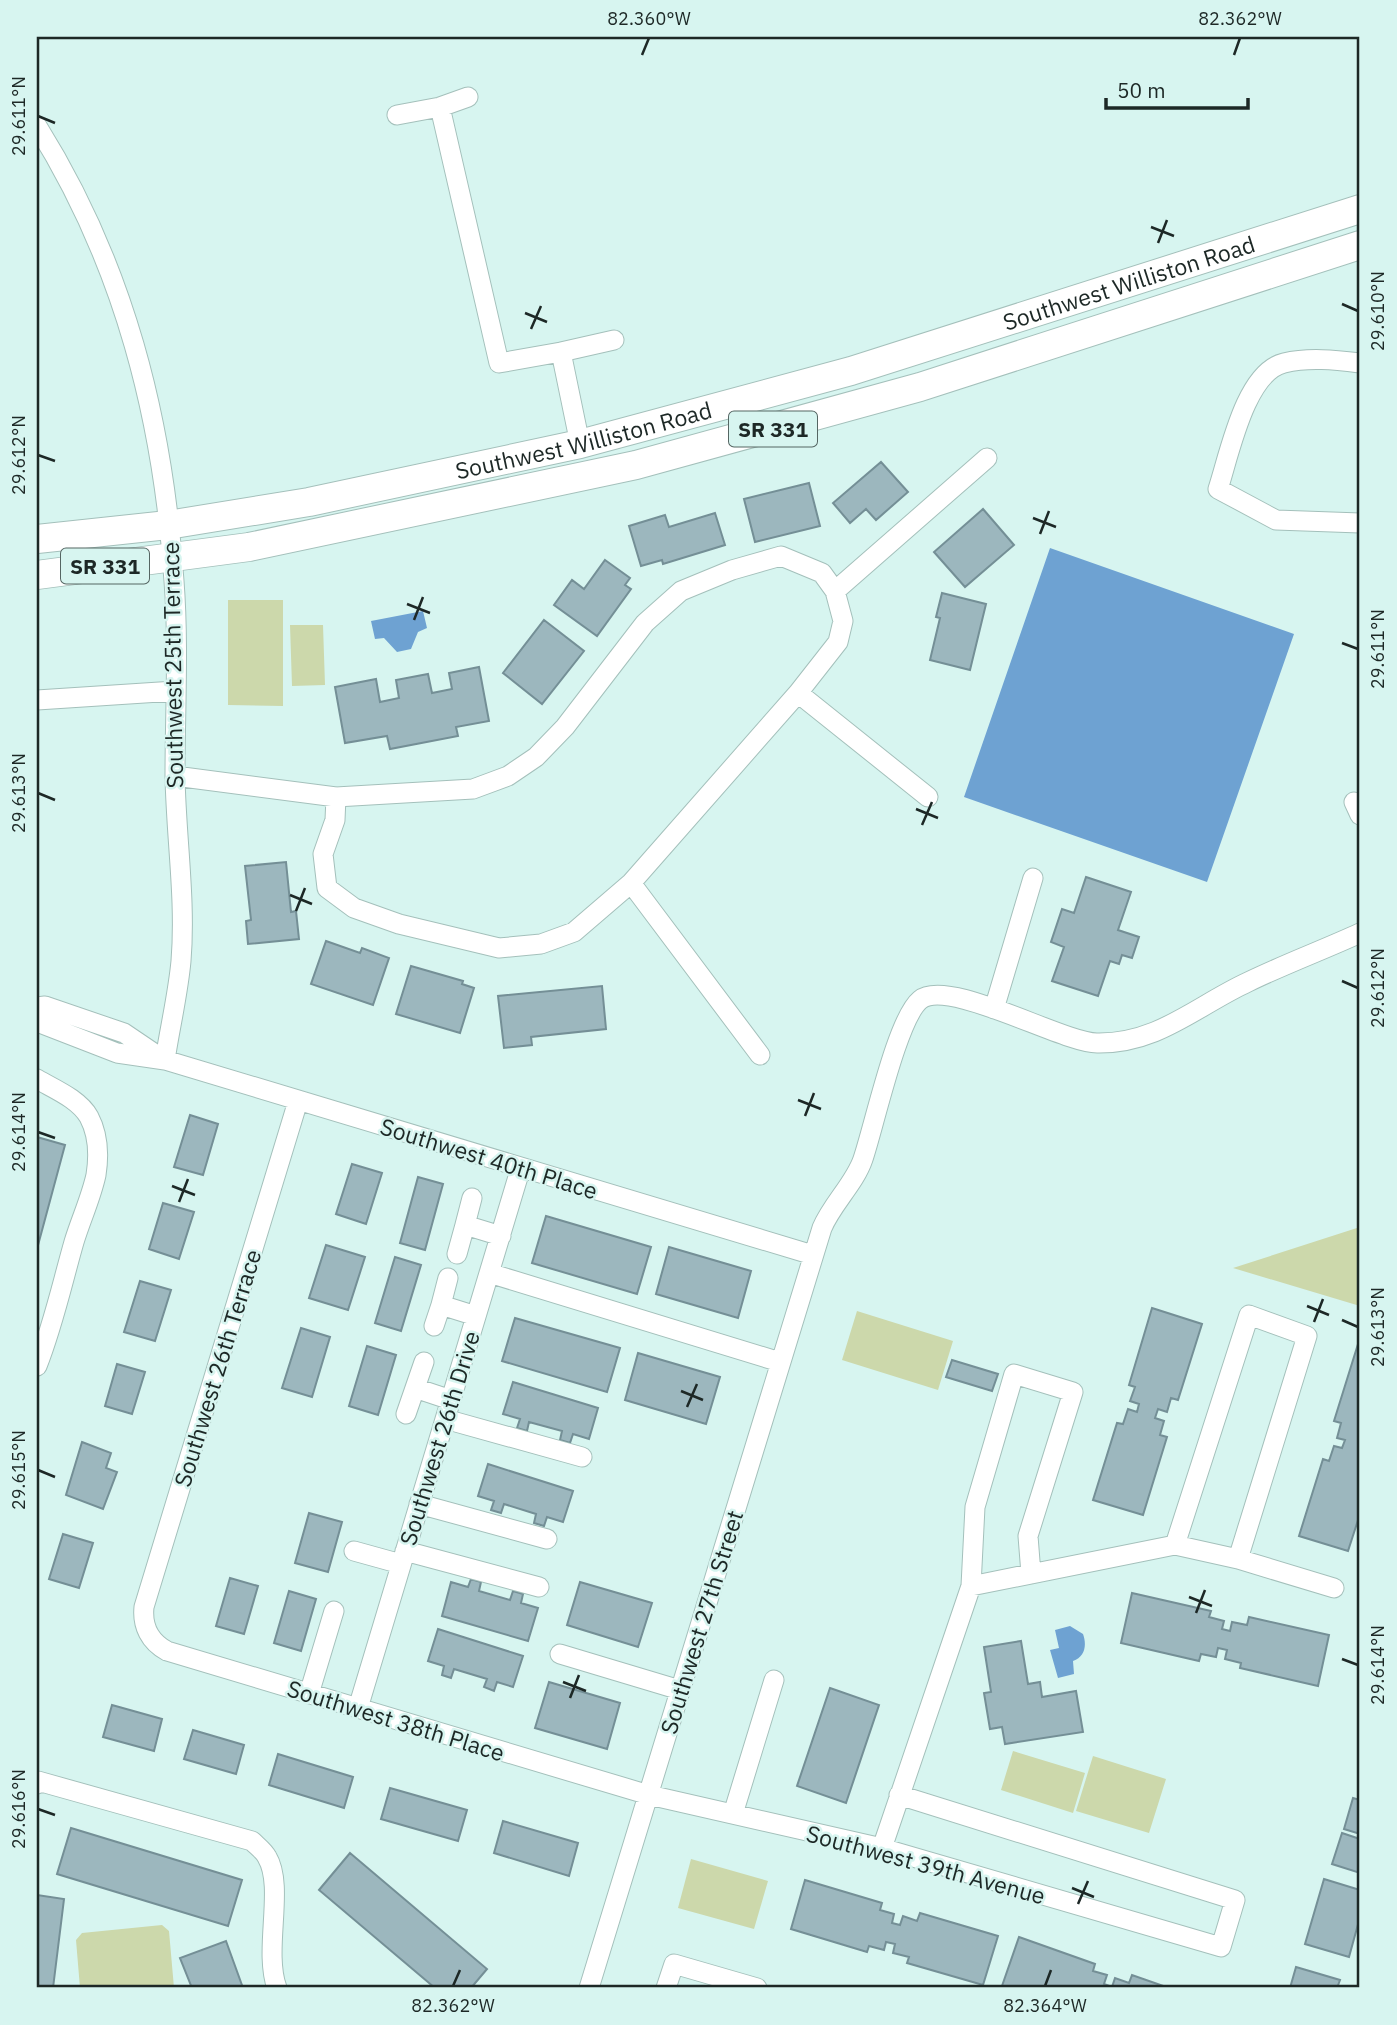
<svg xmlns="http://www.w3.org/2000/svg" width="1397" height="2025" font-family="'IBM Plex Sans',sans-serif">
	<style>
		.green { fill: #ccd8ab }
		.water { fill: #6ea2d2 }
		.building { fill: #9cb7be; stroke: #748f96; stroke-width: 2 }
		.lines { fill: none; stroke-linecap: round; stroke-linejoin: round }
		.minor-casing { stroke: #a4c0bb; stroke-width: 21 }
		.highway-casing { stroke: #a4c0bb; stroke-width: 30 }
		.minor { stroke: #fff; stroke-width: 19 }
		.highway { stroke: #fff; stroke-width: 28 }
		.ticks { fill: none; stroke: #1d2826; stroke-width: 2.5 }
		.labels { text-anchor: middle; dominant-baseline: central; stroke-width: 5; stroke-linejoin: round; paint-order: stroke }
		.shield { fill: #d7f5f0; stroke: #556663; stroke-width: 2 }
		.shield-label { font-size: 21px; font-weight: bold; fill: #1d2826 }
		.street-label { font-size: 23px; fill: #1d2826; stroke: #d7f5f0 }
		.neatline { fill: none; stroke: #1d2826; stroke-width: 2.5 }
		.ticks-label { font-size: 18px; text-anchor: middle; fill: #1d2826 }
	</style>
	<rect width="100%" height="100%" fill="#d7f5f0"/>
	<path class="green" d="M228,600H283V706L228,705Z
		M290,625H323L325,685L292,686Z
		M1360,1227V1306L1233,1268Z
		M857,1311L953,1341L938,1390L842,1360Z
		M1013,1751L1085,1773L1073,1813L1001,1790Z
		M1093,1756L1166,1779L1149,1833L1076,1811Z
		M691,1859L768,1881L754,1929L678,1908Z
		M162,1925L169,1931L174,1988H80L76,1940L82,1933Z"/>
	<path class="water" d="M1050,548L1294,634L1207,882L964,797Z
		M423,611L427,628L418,632L411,649L397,652L384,638L375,639L371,621Z
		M1070,1626L1083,1634C1087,1645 1085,1657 1073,1661L1074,1674L1058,1678L1050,1650L1059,1648L1055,1630Z"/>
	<path class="building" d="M881,462L908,492L876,520L866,509L850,523L833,503Z
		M809,483L820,526L755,542L744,499Z
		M983,509L1014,545L965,587L934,552Z
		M715,513L725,545L663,564L662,560L641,566L629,526L665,515L669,527Z
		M605,560L630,578L625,585L631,589L597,636L554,605L572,580L584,589Z
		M942,593L986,604L970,670L930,660L940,618L936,617Z
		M544,620L584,651L542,704L503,673Z
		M479,667L489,721L456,727L458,736L390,749L387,736L345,743L335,687L376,679L380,702L399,698L396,680L428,674L432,693L452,689L449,673Z
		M286,862L291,912L296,911L299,939L248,944L246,921L251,920L245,866Z
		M1086,877L1131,892L1118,930L1139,937L1132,958L1122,955L1119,964L1110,961L1098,996L1052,981L1064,947L1051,942L1062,909L1074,913Z
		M326,941L360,953L362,948L389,958L373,1005L311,984Z
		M411,966L463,981L462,984L474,988L460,1033L396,1014Z
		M602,986L606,1029L531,1037L532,1045L504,1048L498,996Z
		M190,1115L218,1124L203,1175L174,1167Z
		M37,1137L65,1145L37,1249Z
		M352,1164L382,1173L366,1224L336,1214Z
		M418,1177L443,1184L425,1250L400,1243Z
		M163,1203L194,1212L179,1259L149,1249Z
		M546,1216L651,1247L637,1294L532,1263Z
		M326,1245L365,1257L348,1310L309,1298Z
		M669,1247L751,1271L738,1318L656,1294Z
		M395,1257L421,1265L401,1331L375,1323Z
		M140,1281L171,1290L155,1341L124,1332Z
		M1152,1308L1202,1324L1178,1400L1171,1398L1167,1412L1158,1409L1155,1418L1164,1421L1160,1435L1167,1437L1143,1515L1093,1500L1117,1423L1123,1424L1128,1409L1137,1412L1139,1404L1130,1401L1135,1387L1129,1385Z
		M515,1318L620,1348L607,1392L502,1361Z
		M301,1328L330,1337L312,1397L282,1388Z
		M1358,1344L1360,1514L1348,1551L1299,1536L1323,1459L1329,1461L1334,1446L1342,1448L1345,1440L1337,1438L1341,1423L1334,1421Z
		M367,1346L396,1355L378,1415L349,1406Z
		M638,1353L720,1377L706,1424L625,1400Z
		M952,1360L998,1374L992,1391L946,1377Z
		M117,1364L145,1372L132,1414L105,1406Z
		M513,1382L598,1408L589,1439L573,1434L570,1443L560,1440L562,1431L529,1422L527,1431L517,1428L520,1419L503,1414Z
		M82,1442L111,1453L106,1468L117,1472L103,1509L66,1495Z
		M488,1464L573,1491L563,1522L547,1517L544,1526L534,1523L536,1514L504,1504L501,1513L491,1510L494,1501L478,1496Z
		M309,1513L342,1522L328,1572L295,1563Z
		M63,1534L93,1543L79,1588L49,1579Z
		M230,1578L258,1586L244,1634L216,1626Z
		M471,1579L481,1582L479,1591L510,1600L513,1591L523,1594L521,1603L538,1608L528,1641L442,1616L451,1582L468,1587Z
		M580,1582L652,1603L638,1647L567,1625Z
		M289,1591L316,1599L301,1651L274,1643Z
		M1132,1593L1211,1611L1209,1617L1224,1621L1222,1629L1230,1631L1232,1622L1247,1625L1249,1617L1329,1635L1318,1686L1240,1668L1241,1663L1225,1659L1227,1650L1218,1648L1216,1657L1201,1654L1199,1661L1121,1643Z
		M438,1629L523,1656L513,1687L497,1682L494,1691L484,1687L487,1679L454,1669L451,1678L442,1675L444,1666L428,1661Z
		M1021,1641L1028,1684L1040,1682L1042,1697L1076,1691L1083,1732L1005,1744L1002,1727L990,1729L984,1693L991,1692L984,1647Z
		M549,1682L620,1703L607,1749L535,1728Z
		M830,1688L879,1705L846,1803L797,1786Z
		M112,1705L162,1719L154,1751L103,1737Z
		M193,1730L244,1745L236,1774L184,1759Z
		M278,1754L353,1777L344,1808L269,1785Z
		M390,1788L467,1810L458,1841L381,1819Z
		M1353,1798L1360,1800V1834L1344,1829Z
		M503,1821L578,1843L569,1876L494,1853Z
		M71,1828L242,1880L228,1926L57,1874Z
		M1342,1833L1360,1839V1873L1332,1864Z
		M350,1853L487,1969L471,1988H435L319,1890Z
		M1324,1879L1360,1890V1917L1349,1957L1305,1944Z
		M805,1880L882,1903L880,1910L894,1914L892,1923L900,1925L903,1916L917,1921L920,1913L998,1936L983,1985L907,1963L909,1957L893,1953L895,1944L886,1942L884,1950L869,1946L867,1952L791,1929Z
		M37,1895L64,1899L53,1988H37Z
		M1019,1937L1095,1964L1093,1971L1107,1975L1104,1984L1112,1987L1115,1978L1129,1983L1132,1975L1169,1988H1010L1002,1986Z
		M226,1941L243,1988H192L180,1958Z
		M1296,1967L1340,1980L1337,1988H1290Z"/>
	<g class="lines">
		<defs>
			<path id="minor" d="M440,107L499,363L561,352L580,444
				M397,115L440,107L468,97
				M37,126C124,265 163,418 174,581C179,646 175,711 175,776C176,837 186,900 181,961C178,994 170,1027 165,1060
				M561,352L614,340
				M1360,363C1335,360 1309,357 1284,363C1245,372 1229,456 1218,489L1276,520L1360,523
				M835,591L987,458
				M798,693L928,797
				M37,700L175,691
				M175,776L336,797L473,789L508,776L536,757L565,727L645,623L681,591L732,570L781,556L822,573L835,591L843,621L838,642L798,693L631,883L574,932L541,944L499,948L399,924L354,908L327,888L323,854L335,820L336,797
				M1354,802L1360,815
				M631,883L760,1055
				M37,1007L45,1006L124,1033L158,1056
				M994,1009L1033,878
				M37,1022L117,1053L165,1060L813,1255
				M37,1079C54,1089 79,1099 89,1117C98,1134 99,1156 96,1175C91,1198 81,1219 74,1242C62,1284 53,1326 37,1366
				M298,1101L144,1607C142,1626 150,1642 167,1651L649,1795L882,1848L1221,1947L1235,1900L899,1795
				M465,1225L472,1198
				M457,1254L465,1225L501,1236
				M489,1273L780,1362
				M441,1305L448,1278
				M434,1326L441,1305L476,1316
				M424,1362L415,1388L451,1400
				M406,1414L415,1388
				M445,1419L582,1457
				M419,1504L547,1539
				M1175,1545L1249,1315L1307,1336L1238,1559
				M354,1551L401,1564
				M405,1551L539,1587
				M971,1586L1175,1545L1238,1559L1334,1588
				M560,1654L680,1690
				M309,1694L334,1611
				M358,1708L521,1167
				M37,1784L38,1781L252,1841C257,1846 264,1851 267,1857C285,1887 263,1950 277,1988
				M733,1814L774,1680
				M882,1848L971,1586L975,1507L1014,1374L1073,1392L1028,1536L1031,1574
				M589,1988L822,1228C832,1204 855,1183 863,1159C874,1127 897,1019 920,1000C947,977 1063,1043 1097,1043C1158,1044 1196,1006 1248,982C1285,964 1323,950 1360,933
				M666,1988L674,1964L757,1988"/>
			<g id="highway">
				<path id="s1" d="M37,539L168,525L309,502L580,444L851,371L1360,209"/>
				<path d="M37,575L249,547L636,465L920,387L1360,245"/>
			</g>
		</defs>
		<use href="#minor" class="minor-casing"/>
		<use href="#highway" class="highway-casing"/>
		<use href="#minor" class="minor"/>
		<use href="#highway" class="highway"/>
	</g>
	<path class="ticks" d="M642,55L649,38M1234,55L1240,38M38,116L55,123M1151,227L1174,236M1158,243L1167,220M1342,304L1358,311M525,313L547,322M531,329L541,306M38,455L55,461M1033,518L1056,527M1040,534L1049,511M407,604L430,613M414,620L423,597M1342,643L1358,649M38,793L55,800M916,809L938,818M922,825L932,802M290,895L312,904M296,911L305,888M1342,981L1358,988M798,1100L821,1109M805,1116L814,1093M38,1132L55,1138M172,1186L195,1195M179,1202L188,1179M1307,1306L1329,1315M1342,1320L1358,1327M1314,1322L1323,1299M681,1391L703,1400M687,1407L697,1384M38,1470L55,1477M1189,1597L1212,1606M1196,1613L1205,1590M1342,1659L1358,1665M563,1682L586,1691M570,1698L579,1675M38,1809L55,1815M1072,1888L1094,1897M1078,1904L1088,1881M453,1986L460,1970M1045,1986L1051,1970"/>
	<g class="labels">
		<g class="shield">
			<rect x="729" y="411.5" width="88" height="35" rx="5"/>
			<rect x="61" y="548.5" width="88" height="35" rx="5"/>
		</g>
		<g class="shield-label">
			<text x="773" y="429">SR 331</text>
			<text x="105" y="566">SR 331</text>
		</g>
		<g class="street-label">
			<text stroke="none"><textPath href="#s1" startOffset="1124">Southwest Williston Road</textPath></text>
			<text stroke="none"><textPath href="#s1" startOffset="556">Southwest Williston Road</textPath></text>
			<text transform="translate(172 665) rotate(-91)">Southwest 25th Terrace</text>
			<text transform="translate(489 1158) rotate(17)">Southwest 40th Place</text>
			<text transform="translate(217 1368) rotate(-73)">Southwest 26th Terrace</text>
			<text transform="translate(439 1438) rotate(-73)">Southwest 26th Drive</text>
			<text transform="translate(701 1622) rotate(-73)">Southwest 27th Street</text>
			<text transform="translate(396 1720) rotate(17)">Southwest 38th Place</text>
			<text transform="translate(926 1864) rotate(15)">Southwest 39th Avenue</text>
		</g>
	</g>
	<rect width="1397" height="2025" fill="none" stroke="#d7f5f0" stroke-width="77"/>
	<path d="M1106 98v10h142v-10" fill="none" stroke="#1d2826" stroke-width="3.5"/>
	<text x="1117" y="98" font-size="21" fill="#1d2826" stroke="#d7f5f0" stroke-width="5" paint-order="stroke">50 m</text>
	<rect x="38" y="38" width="1320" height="1948" class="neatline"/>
	<g class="ticks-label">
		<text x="649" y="25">82.360°W</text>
		<text x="1240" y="25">82.362°W</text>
		<text transform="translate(19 116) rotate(-90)" y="6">29.611°N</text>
		<text transform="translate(1378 311) rotate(-90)" y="6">29.610°N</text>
		<text transform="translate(19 455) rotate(-90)" y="6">29.612°N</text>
		<text transform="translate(1378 649) rotate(-90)" y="6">29.611°N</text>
		<text transform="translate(19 793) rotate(-90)" y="6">29.613°N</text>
		<text transform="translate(1378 988) rotate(-90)" y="6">29.612°N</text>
		<text transform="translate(19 1132) rotate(-90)" y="6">29.614°N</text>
		<text transform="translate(1378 1327) rotate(-90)" y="6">29.613°N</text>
		<text transform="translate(19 1470) rotate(-90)" y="6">29.615°N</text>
		<text transform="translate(1378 1665) rotate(-90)" y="6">29.614°N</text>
		<text transform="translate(19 1809) rotate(-90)" y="6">29.616°N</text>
		<text x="453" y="2012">82.362°W</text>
		<text x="1045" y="2012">82.364°W</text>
	</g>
</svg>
